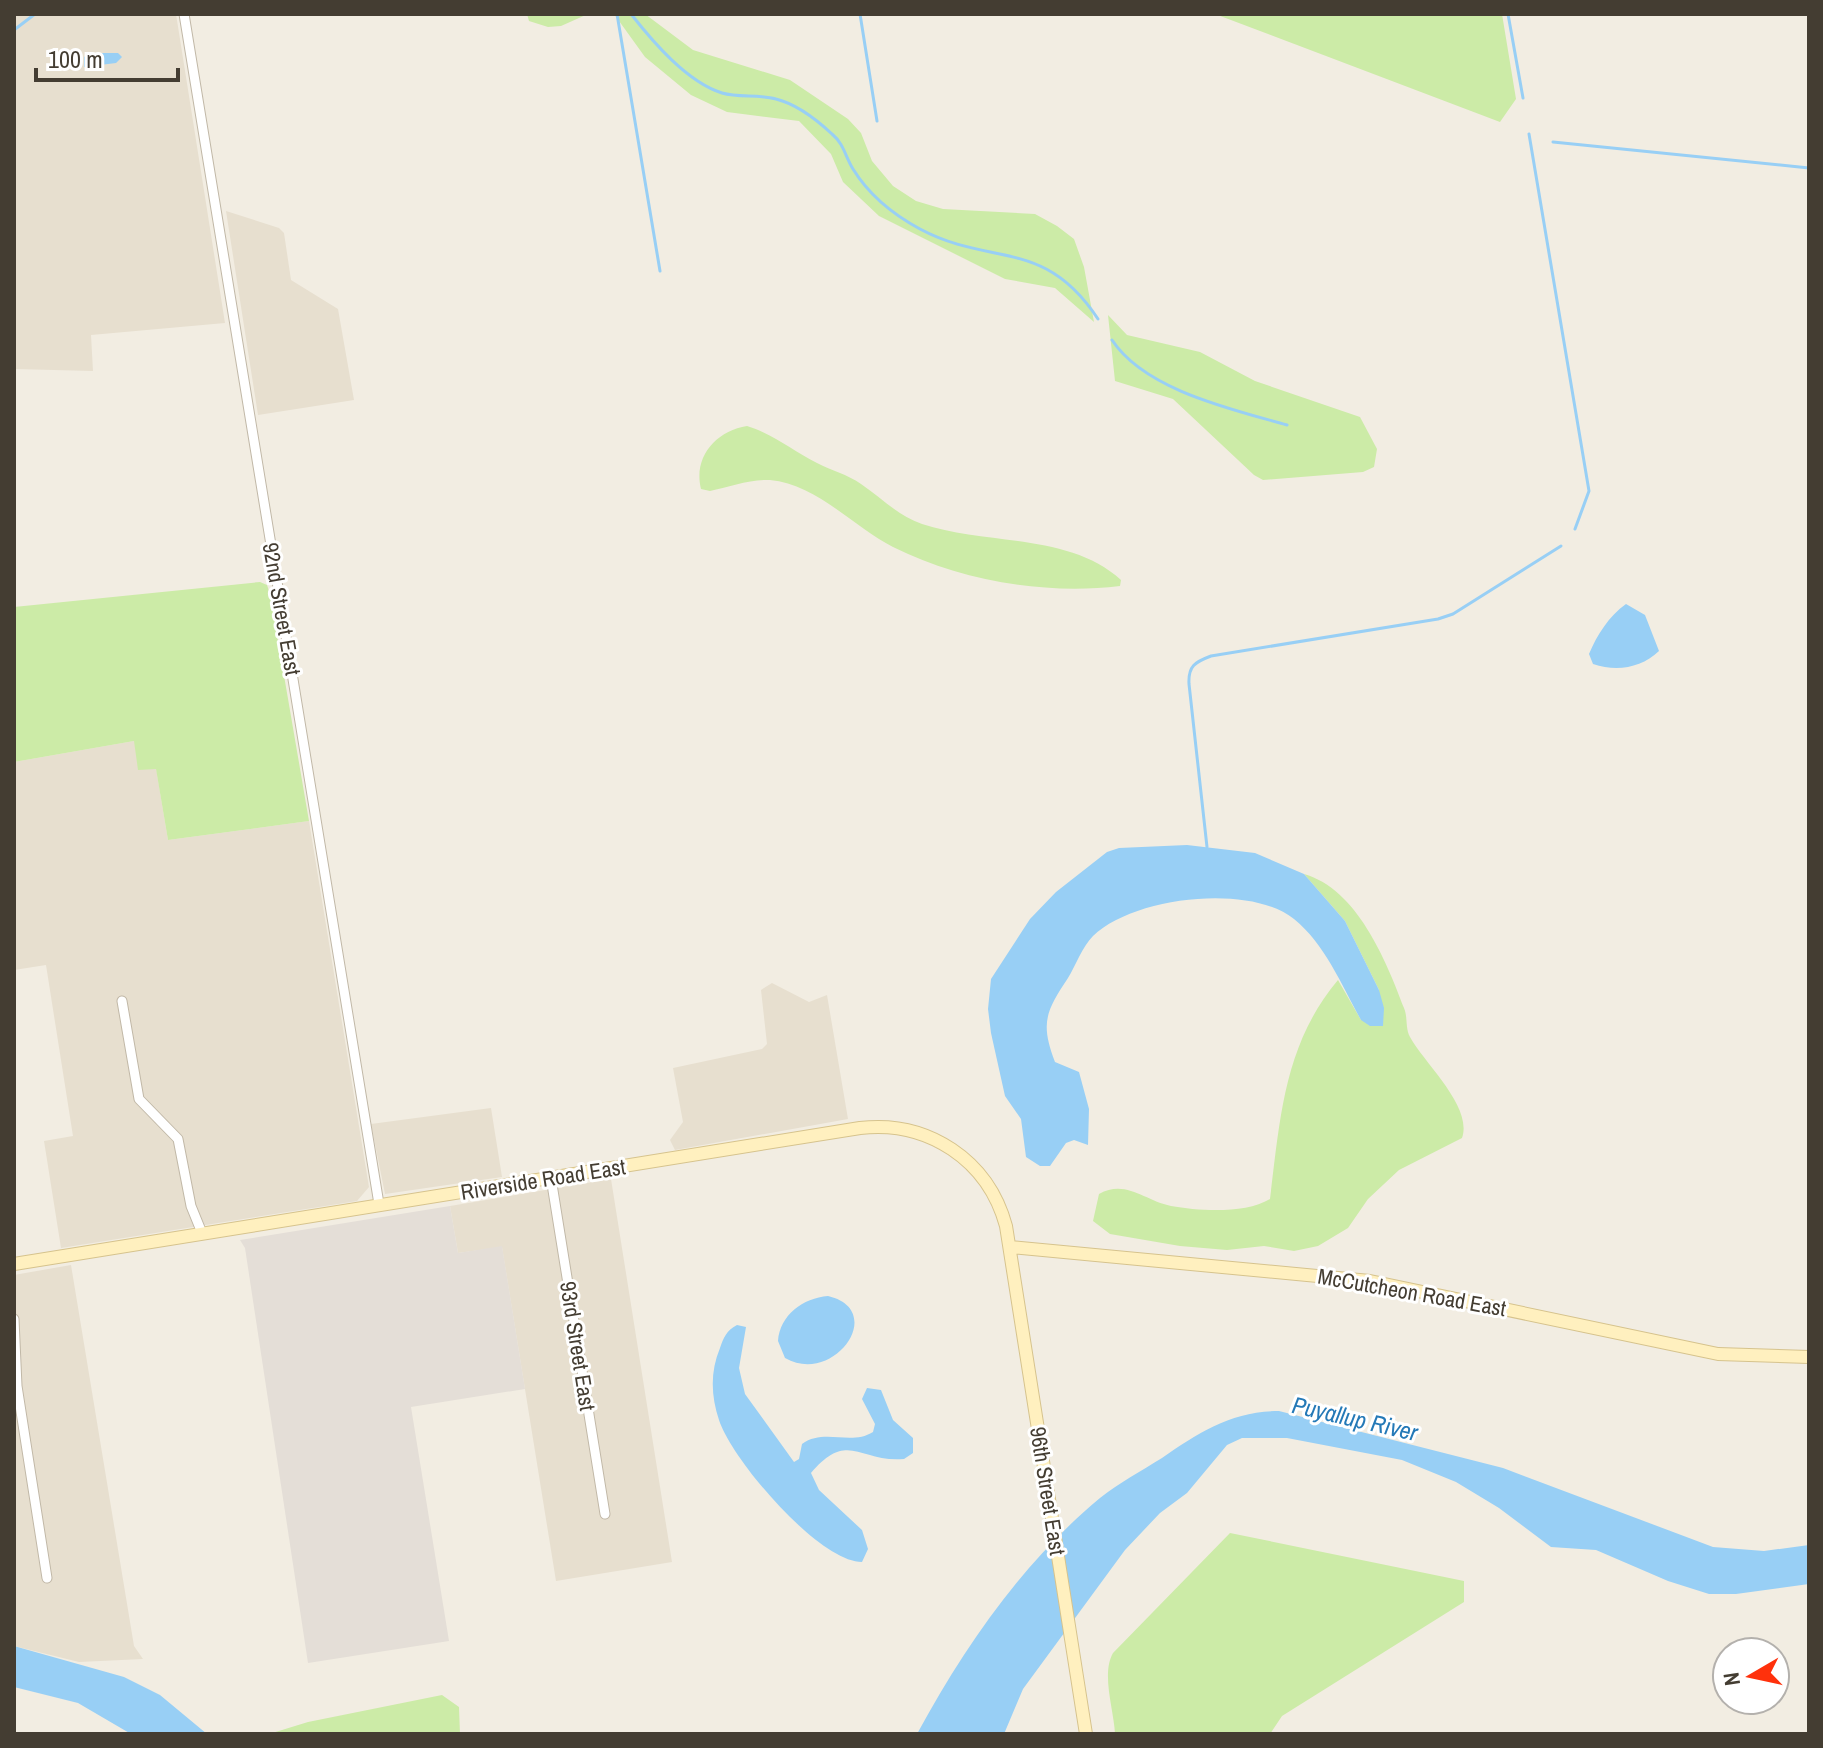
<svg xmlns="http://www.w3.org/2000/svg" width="1823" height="1748" font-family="'Archivo Narrow',sans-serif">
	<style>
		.residential { fill: #e7dfcf }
		.industrial { fill: #e4ded7 }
		.green { fill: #cceba7 }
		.water { fill: #98cff5 }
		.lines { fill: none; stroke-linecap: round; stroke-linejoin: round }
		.stream { stroke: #98cff5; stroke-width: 3 }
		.street-casing { stroke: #c1b8a7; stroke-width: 11 }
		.secondary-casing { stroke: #d6c38d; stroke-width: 14 }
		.street { stroke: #fff; stroke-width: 9 }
		.secondary { stroke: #fff0bf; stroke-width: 12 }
		.labels { text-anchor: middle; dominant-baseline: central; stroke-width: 6; stroke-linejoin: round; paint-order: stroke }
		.street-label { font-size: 22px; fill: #443d32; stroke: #fff }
		.water-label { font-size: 24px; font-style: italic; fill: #2479b7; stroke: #fff }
	</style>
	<rect width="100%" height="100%" fill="#f2ede2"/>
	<path class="residential" d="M14,14H176L225,323L91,335L93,371L14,369Z
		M226,211L279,228L284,233L291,280L338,309L354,400L258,415Z
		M134,741L156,768L168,840L309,821L369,1187L357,1201L61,1248L44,1141L73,1136L46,965L14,970V762Z
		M772,983L809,1002L827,995L848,1119L675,1150L670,1140L683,1122L673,1068L762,1049L767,1044L761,990Z
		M491,1108L502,1177L385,1194L371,1124Z
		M611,1179L672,1562L556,1581L502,1247L458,1253L450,1206Z
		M71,1265L134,1646L143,1659L79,1662L14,1646V1275Z"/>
	<path class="industrial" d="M450,1206L458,1253L502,1246L525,1389L411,1407L449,1641L308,1663L245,1248L240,1240Z"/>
	<path class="green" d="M527,14H588L561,26L548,27L529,21Z
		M614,14H645L693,50L790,80L848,119L861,133L872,161L893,186L916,201L943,209L1035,214L1057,226L1074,239L1084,267L1094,322L1055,288L1005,279L879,216L843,182L831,154L799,121L727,112L691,95L645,57Z
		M1215,14H1502L1516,99L1500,122Z
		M1108,315L1127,335L1200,352L1255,381L1360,417L1377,449L1374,467L1363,472L1263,480L1254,475L1173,399L1115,381Z
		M747,426C773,434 793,451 817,463C832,471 847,474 861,484C882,498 898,516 922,524C985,545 1070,533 1121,580L1120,586C1045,595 961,581 893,547C854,527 816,484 770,480C751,479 728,487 710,491L701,489C693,457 716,431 747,426Z
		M260,582L267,585L270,594L309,821L168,840L156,769L138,770L134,741L14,762V607Z
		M1304,874C1357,889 1386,960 1404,1008C1408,1017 1405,1028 1410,1037C1425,1064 1473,1107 1462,1138L1399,1170L1368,1199L1348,1228L1318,1246L1294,1251L1264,1246L1227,1250L1180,1246L1110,1234L1093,1221L1099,1194C1126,1179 1145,1201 1171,1206C1200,1211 1245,1214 1270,1199C1280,1119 1284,1044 1338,980L1361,1020L1379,990L1345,921Z
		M1230,1533L1464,1581V1602L1282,1716L1270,1734H1115C1114,1710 1101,1674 1113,1653Z
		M442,1695L459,1707L460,1734H269L308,1722Z"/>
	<path class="water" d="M92,53H118L122,57L116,63L84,67V57Z
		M1626,604L1645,615L1659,651C1641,668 1617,672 1593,664L1589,654C1597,635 1609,616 1626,604Z
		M1187,845L1255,853L1304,874L1345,921L1379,990L1384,1008L1383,1026H1370L1361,1020C1342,986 1325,944 1294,919C1249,883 1133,897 1093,936C1082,947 1076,965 1068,978C1046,1011 1040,1023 1055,1062L1079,1072L1089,1109L1088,1145L1074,1140L1066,1143L1050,1166H1040L1026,1157L1021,1119L1005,1096L991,1033L988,1009L991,979L1030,919L1056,892L1107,852L1119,848Z
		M828,1296C888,1310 834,1386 785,1358L778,1341C780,1315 803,1298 828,1296Z
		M737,1325L746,1327L739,1368L745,1394L794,1462L799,1459L802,1444C824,1428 851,1446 873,1432L875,1424L862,1399L867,1388L881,1390L893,1420L913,1438V1453L904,1459C860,1463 848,1429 811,1473L819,1490L862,1530L868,1549L862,1562C819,1562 732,1460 719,1420C711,1396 710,1372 720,1348C724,1337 726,1331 737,1325Z
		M1279,1411L1503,1468L1713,1547L1764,1551L1809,1545V1584L1736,1594H1709L1668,1581L1596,1550L1551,1547L1499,1508L1456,1482L1402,1460L1287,1438H1242L1227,1445L1187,1493L1160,1513L1125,1550L1023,1689L1004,1734H917C965,1646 1022,1563 1100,1498C1119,1483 1141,1471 1162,1458C1199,1432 1232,1411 1279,1411Z
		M14,1646L124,1677L160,1695L207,1734H131L78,1703L14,1687Z"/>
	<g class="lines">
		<path class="stream" d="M537,14H546
			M617,14L660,271
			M631,14C653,42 687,82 722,93C739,98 758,94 776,99C796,104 817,120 832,134C844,144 845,156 853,169C869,195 894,215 920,229C991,267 1044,237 1098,319
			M860,14L877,121
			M1508,14L1523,98
			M14,30L35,14
			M1529,134L1589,491L1575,529
			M1553,142L1809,168
			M1112,340C1145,390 1231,409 1287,425
			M1207,847L1189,684C1188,666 1195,662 1211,656L1438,619L1453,614L1561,546"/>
		<defs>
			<path id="street" d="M184,14L379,1204
				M122,1001L139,1099L178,1139L191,1206L202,1233
				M551,1178L605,1514
				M14,1319L17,1386L47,1578"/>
			<path id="secondary" d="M1011,1247L1370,1281L1718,1354L1809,1357
				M14,1264L860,1128C928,1120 988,1160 1006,1226L1086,1734"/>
		</defs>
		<use href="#street" class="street-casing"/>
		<use href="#secondary" class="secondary-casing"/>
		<use href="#street" class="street"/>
		<use href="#secondary" class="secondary"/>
	</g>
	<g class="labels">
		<g class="street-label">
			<text transform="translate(282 609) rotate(80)">92nd Street East</text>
			<text transform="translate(543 1179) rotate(-9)">Riverside Road East</text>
			<text transform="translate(1412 1292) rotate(10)">McCutcheon Road East</text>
			<text transform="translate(578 1346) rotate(81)">93rd Street East</text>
			<text transform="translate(1048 1491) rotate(81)">96th Street East</text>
		</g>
		<g class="water-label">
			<text transform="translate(1355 1418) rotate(13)">Puyallup River</text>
		</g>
	</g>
	<rect width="1823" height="1748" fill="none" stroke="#443d32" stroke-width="32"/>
	<g transform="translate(1751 1676) rotate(261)"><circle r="38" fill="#ffffff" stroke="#b4b1ad" stroke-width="2"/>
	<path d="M0-6L14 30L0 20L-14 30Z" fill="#ff310c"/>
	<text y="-12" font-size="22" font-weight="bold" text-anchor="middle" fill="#443d32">N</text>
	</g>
	<path d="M36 68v12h142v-12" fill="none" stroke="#443d32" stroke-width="4"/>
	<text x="48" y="68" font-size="24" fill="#443d32" stroke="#ffffff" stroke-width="6" paint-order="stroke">100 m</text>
</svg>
